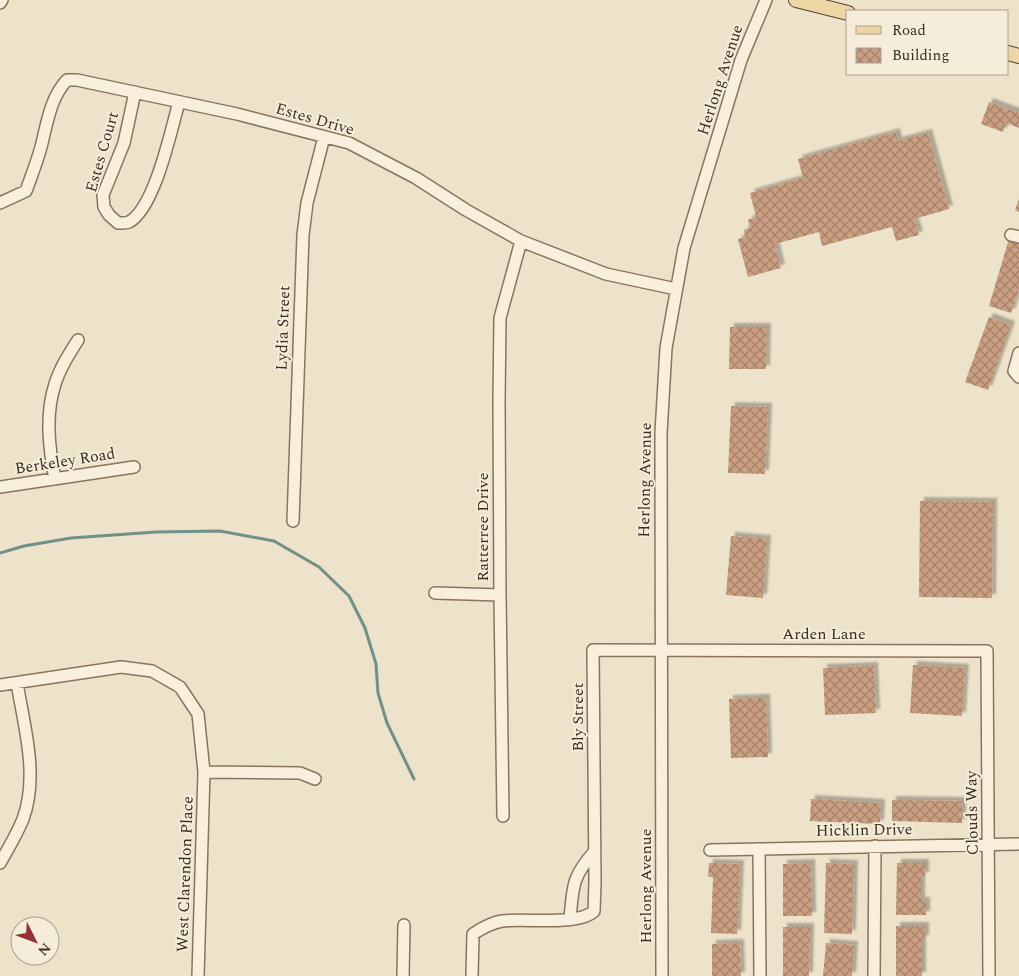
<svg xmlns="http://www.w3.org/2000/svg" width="1019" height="976" font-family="Spectral,serif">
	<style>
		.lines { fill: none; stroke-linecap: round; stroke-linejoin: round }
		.stream { stroke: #719088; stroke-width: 3 }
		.building { fill: url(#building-cross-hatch); filter: url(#shadow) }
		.minor-casing { stroke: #89755f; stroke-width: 14 }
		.major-casing { stroke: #574332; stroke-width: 16 }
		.minor { stroke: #f8efdd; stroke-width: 11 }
		.major { stroke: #edd6a4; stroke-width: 14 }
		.labels { text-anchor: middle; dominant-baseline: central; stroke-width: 4; stroke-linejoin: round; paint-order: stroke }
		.street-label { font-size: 16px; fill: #3a2d21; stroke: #f5ecd9 }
	</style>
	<defs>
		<pattern id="building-cross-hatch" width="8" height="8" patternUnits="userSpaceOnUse" patternTransform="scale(1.25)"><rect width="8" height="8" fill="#c99e81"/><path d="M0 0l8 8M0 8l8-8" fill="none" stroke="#a48169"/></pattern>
		<filter id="shadow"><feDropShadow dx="4" dy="-4" stdDeviation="1" flood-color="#0004"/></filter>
	</defs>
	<rect width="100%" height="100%" fill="#ede2ca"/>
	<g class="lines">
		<path class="stream" d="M0,553L24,546L71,538L156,532L220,531L274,541L319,567L349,596L365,628L376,664L378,693L387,723L414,779"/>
	</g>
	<path class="building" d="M989,102L1019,113V128L1006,123L1003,132L981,124Z
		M896,132L898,141L928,133L949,209L914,219L919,235L896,241L892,227L822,246L819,232L775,244L781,268L748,277L738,239L745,237L744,230L750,228L748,220L756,217L750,193L803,178L798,159Z
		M1019,199V212L1015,210Z
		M1009,239L1019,242V288L1011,313L989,306Z
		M989,317L1011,325L988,390L965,382Z
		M730,327H767L766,369H729Z
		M731,406L768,407L765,474L728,473Z
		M920,501L993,502L992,598L919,597Z
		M731,536L767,539L763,598L726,595Z
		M913,665L965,668L962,716L910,713Z
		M874,666L876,713L825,715L823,668Z
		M766,698L768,757L731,758L729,699Z
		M811,799L881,803L880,824L810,821Z
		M892,800L962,801V823L892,821Z
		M709,863L740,864L737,934L711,933L713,877H708Z
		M811,863L812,916H783V864Z
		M826,863L854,864L852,934L824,933Z
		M897,863H925V876H921V901H926V915H896Z
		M896,926H925V939H922V976H896Z
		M783,927H810L809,976H783Z
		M740,943L741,976H712V944Z
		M826,943L854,945L852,976H823Z"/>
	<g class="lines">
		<defs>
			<path id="minor" d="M0,3L2,0
				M135,92L124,143L103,195L104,207L109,215L118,223C121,223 127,223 129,222C155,208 171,130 179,102
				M0,203L26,191C31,177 37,162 41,147C47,124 50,98 67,80H77L237,114L349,143L416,178L466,210L521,241L606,274L676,289
				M1011,235L1019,237
				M1019,353L1014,371L1019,377
				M55,479C49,448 45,415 55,384C60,368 69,354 78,340
				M0,487L134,467
				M293,521L303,235L307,203L324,137
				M435,593L500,595
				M0,685L121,667L152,671L180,687L198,714L204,772L198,976
				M204,772L300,773L315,779
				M503,816L500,595L499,401L500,318L521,241
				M759,849L760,976
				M710,850L1019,844
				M0,863C8,849 17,834 23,819C39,776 24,726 17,683
				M570,919C573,886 572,877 594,852
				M403,976L404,925
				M472,976L473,934C482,928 491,923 502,921C524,918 579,926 594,911L595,882L593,650L987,651L989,976
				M662,976L661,433L666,348L684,248L741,60L766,0
				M874,976L875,846"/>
			<path id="major" d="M796,0L848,13
				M1008,53L1019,56"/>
		</defs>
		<use href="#minor" class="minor-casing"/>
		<use href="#major" class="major-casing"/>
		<use href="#minor" class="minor"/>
		<use href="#major" class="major"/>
	</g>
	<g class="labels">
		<g class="street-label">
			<text transform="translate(720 80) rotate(-72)">Herlong Avenue</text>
			<text transform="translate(315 119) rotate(16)">Estes Drive</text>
			<text transform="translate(102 152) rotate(-74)">Estes Court</text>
			<text transform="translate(283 328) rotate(-88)">Lydia Street</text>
			<text transform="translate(65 461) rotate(-9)">Berkeley Road</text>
			<text transform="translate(645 480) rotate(-89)">Herlong Avenue</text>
			<text transform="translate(483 527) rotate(-90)">Ratterree Drive</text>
			<text x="824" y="634">Arden Lane</text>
			<text transform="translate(578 717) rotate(-90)">Bly Street</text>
			<text transform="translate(972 813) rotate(-91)">Clouds Way</text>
			<text transform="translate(864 830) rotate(-1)">Hicklin Drive</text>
			<text transform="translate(185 874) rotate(-88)">West Clarendon Place</text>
			<text transform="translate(646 886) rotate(-90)">Herlong Avenue</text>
		</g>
	</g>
	<rect x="846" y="10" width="162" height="65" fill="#f5ecd9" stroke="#aaa08f"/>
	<rect x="856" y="26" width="25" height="8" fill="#edd6a4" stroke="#aaa08f"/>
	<text x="892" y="35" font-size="15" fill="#3a2d21">Road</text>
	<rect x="856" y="48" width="25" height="15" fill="url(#building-cross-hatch)" stroke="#aaa08f"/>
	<text x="892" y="60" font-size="15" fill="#3a2d21">Building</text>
	<g transform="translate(35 941) rotate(132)"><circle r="24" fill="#f5ecd9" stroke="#aaa08f"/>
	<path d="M0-4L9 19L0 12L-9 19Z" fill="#963133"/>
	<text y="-8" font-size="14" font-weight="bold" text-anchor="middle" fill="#3a2d21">N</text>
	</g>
</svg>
